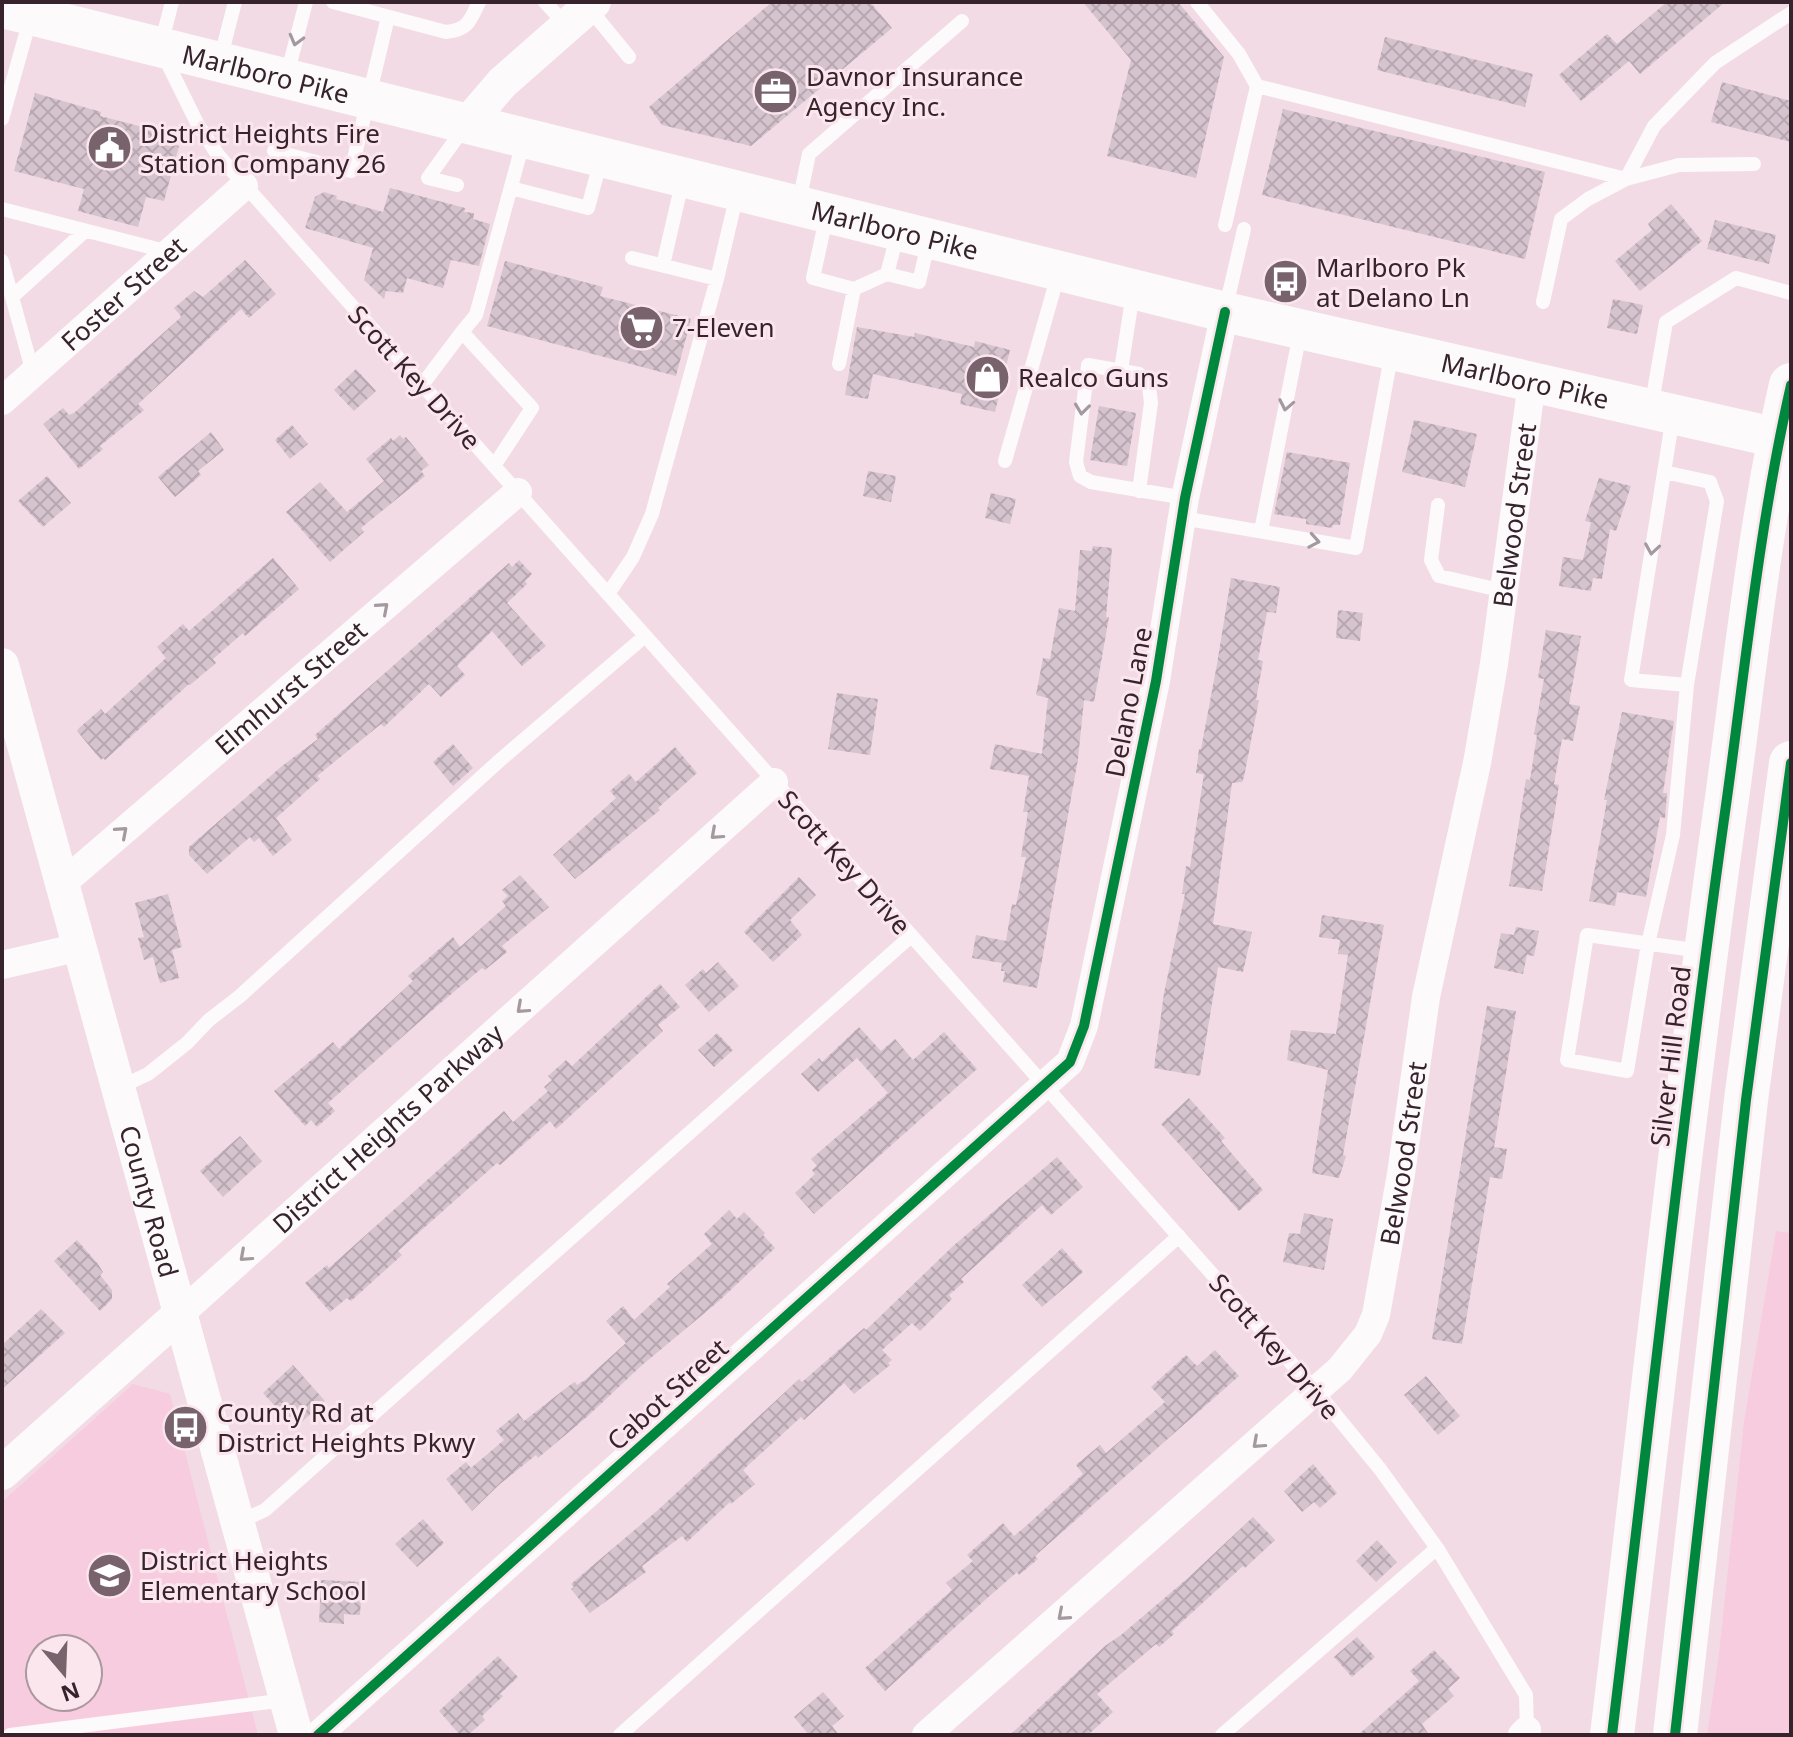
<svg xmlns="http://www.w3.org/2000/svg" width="1793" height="1737" font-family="'Noto Sans',sans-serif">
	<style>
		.built { fill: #f7ccde; fill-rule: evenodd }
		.building { fill: url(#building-cross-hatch) }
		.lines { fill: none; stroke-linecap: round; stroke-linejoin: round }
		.service { stroke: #fdfafb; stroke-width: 14 }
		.minor { stroke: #fdfafb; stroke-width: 28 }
		.tertiary { stroke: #fdfafb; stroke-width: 34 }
		.secondary { stroke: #fdfafb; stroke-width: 40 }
		.primary { stroke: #fdfafb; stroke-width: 44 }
		.cycleway-casing { stroke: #fbe6ee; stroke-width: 15 }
		.cycleway { stroke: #00873e; stroke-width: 10 }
		.oneway { stroke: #a3999e }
		.labels { text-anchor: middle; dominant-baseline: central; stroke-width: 6; stroke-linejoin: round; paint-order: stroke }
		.street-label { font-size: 26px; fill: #36232c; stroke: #fbe6ee }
		.poi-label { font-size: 26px; fill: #36232c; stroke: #fbe6ee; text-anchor: start }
	</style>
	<defs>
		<pattern id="building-cross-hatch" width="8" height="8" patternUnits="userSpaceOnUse" patternTransform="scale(2)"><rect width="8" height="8" fill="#d5c3ce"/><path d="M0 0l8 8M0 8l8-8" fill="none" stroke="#b7a7b1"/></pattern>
	</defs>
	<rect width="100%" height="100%" fill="#f2dbe4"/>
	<path class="built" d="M1776,1231L1791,1233V1735H1707L1718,1662L1744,1422Z
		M133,1384L170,1394L258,1735H2V1502ZM40,1649H88V1697H40Z"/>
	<path class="building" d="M772,2H870L892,28L751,146L662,125L649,107Z
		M1083,2H1178L1224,57L1196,178L1107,156L1131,60Z
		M1667,2H1725L1640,74L1629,61L1581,101L1559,75L1607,34L1617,44Z
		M1385,37L1533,74L1525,107L1377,70Z
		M1722,82L1791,101V142L1711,122Z
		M35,93L101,112L100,116L162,132L160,141L179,146L164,201L146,197L138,227L78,211L84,189L14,171Z
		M1283,109L1545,172L1525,259L1262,195Z
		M390,188L465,208L464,212L474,213L473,219L490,224L479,266L451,260L443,288L407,278L403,293L386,291L384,299L364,280L373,248L305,228L315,197L324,192L337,196L336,199L383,212Z
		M1671,204L1702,241L1640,291L1615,261L1652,230L1648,224Z
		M1715,220L1776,235L1769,264L1707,249Z
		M245,260L276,294L249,318L241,309L138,404L144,410L100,446L103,449L79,469L43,424L63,408L69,415L74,413L180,318L181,316L174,308L194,291L203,297Z
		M505,261L603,287L600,296L691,319L676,376L487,326Z
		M1613,299L1643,305L1637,334L1607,328Z
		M857,327L914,337L915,333L974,347L975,341L1010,350L995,412L960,404L962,394L873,374L868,399L845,395Z
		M356,369L376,391L354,411L334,390Z
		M1099,406L1136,413L1127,466L1090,460Z
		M1414,420L1477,434L1465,487L1402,472Z
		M292,425L308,444L290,459L275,440Z
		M211,432L224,450L198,471L201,475L175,497L158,477Z
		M400,435L403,439L406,437L429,465L421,471L425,476L361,528L364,532L330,562L286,512L320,482L347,512L384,481L366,459L391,438L393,441Z
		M1287,452L1350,463L1340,525H1333L1332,528L1306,524V519L1274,514Z
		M868,471L896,476L891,502L863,496Z
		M47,476L71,503L43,527L18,501Z
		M1599,478L1631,486L1616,531L1610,529L1602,579L1593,578L1591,591L1559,586L1563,557L1583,560L1591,522L1585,521Z
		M991,493L1016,499L1010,524L985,518Z
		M1093,546L1112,548L1106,617H1109L1094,702L1084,700L1078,759L1037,988L1003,982L1005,971H1001L1002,963L972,958L976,935L1006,941L1012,904L1016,905L1026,857H1021L1028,812H1023L1029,776L990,769L995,744L1042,754L1048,698L1036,695L1043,658L1050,659L1059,608L1075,611L1080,550L1092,551Z
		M273,558L299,589L245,636L243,633L213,659L216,663L190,685L189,684L105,760L103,758L101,760L77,731L79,728L101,709L105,714L166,658L157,647L183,624L189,631Z
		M519,560L532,574L525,581L527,584L507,603L546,646L522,666L492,631L457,666L465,675L441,697L429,684L384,727L381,724L317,776L320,779L276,818L292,840L273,856L259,838L254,842L250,837L207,874L189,855V847L282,766L318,739L315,735L509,563L512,567Z
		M1231,578L1280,587L1276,613L1267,612L1258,660L1263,661L1256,700H1259L1244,777L1242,782L1232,783L1213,924L1252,932L1243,972L1218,967L1200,1076L1154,1068L1164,993L1185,894H1182L1186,866L1190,867L1204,774L1196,773L1199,749H1201L1217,664Z
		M1338,610L1363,613L1360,641L1336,638Z
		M1546,630L1581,636L1569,704L1580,706L1573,741L1562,739L1554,784L1559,785L1542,891L1509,886L1526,779L1530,780L1537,735L1534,734L1544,679L1538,678Z
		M837,693L878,699L870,755L828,749Z
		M1622,712L1674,721L1663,793H1667L1665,818L1660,817L1646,897L1617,892L1615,906L1589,901L1607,800H1604Z
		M453,744L473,768L453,786L433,762Z
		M675,747L697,773L658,808L660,810L575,879L553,855L616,798L610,791L629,774L636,782Z
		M520,875L549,907L502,946L507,952L485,970L482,968L436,1007L328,1103L335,1111L317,1127L311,1120L305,1126L274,1091L333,1042L339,1049L413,981L408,976L453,937L460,947L506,906L502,901L508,896L502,890Z
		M799,877L816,895L790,920L802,935L773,962L744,932Z
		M168,894L182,947L172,950L179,978L160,983L153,957L144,960L138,938L144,937L135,903Z
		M1322,915L1384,925L1343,1155L1346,1156L1339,1178L1312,1173L1328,1070L1287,1060L1291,1030L1336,1034L1348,955L1338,954L1340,940L1319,937Z
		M1516,927L1539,931L1534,956L1527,955L1523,974L1494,968L1501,933L1514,935Z
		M718,962L739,986L709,1012L685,985L703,969L706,973Z
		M660,984L680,1007L658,1025L663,1031L556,1129L550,1121L500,1165L497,1163L398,1251L402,1255L351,1301L347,1298L330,1312L305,1283L327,1265L329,1268L504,1111L513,1122L548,1091L544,1087L552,1080L548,1076L566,1060L572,1066Z
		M1487,1006L1516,1011L1494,1147L1507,1149L1502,1179L1490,1177L1462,1344L1432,1339Z
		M859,1027L881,1051L895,1039L913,1060L944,1032L977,1069L814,1214L795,1193L815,1174L812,1170L817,1166L811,1159L888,1093L857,1058L818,1092L801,1074L819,1058L822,1062Z
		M717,1033L733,1050L714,1067L698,1050Z
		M1189,1098L1225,1138L1221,1141L1263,1190L1239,1211L1161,1124Z
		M240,1136L262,1161L223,1197L200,1171Z
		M1057,1157L1083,1187L1051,1215L1042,1205L961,1279L964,1282L949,1295L952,1299L920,1331L912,1323L882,1350L892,1360L888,1363L890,1365L854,1394L844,1383L804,1420L801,1417L743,1470L755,1484L731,1504L730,1502L687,1542L682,1536L642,1566L646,1572L590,1613L571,1589L574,1587L571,1584L658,1510L799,1379L802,1382L864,1328L866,1330L952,1247Z
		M729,1210L737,1219L744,1212L765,1233L763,1235L775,1248L719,1301L641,1366L588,1416L538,1458L536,1455L500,1484L472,1511L446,1479L466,1462L471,1468L504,1440L496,1431L518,1413L524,1421L570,1385L575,1382L577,1385L585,1380L626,1343L606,1321L623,1306L634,1320L670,1287L667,1284L712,1244L704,1234Z
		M1304,1213L1333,1219L1324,1270L1283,1262L1289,1233L1300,1234Z
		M77,1240L98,1264L103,1272L100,1275L112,1290V1299L100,1311L54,1261Z
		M1062,1248L1083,1272L1042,1307L1022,1285Z
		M41,1309L65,1333L2,1389V1345Z
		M1215,1350L1239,1376L1035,1556L1038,1559L1019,1575L1017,1572L985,1600L885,1691L865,1668L952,1590L946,1583L973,1561L967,1555L1003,1523L1014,1536L1026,1526L1083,1474L1076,1465L1100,1445L1106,1453L1165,1402L1151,1387L1186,1355L1197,1366Z
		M293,1365L325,1401L295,1428L263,1393Z
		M1426,1376L1460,1416L1438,1435L1404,1395Z
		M1313,1464L1337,1493L1320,1508L1314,1502L1302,1512L1284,1491Z
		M1253,1517L1275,1540L1245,1568L1243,1566L1172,1631L1174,1634L1159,1647L1156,1644L1097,1694L1113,1712L1088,1735H1010L1105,1646L1121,1635L1188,1578Z
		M423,1519L444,1543L417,1567L395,1544Z
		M1377,1540L1397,1562L1376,1582L1356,1561Z
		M321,1580L362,1582L360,1615L344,1614V1624L319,1622Z
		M1357,1637L1375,1657L1352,1677L1334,1657Z
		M1434,1650L1460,1678L1448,1689L1454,1696L1422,1724L1429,1735H1358L1419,1681L1410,1671Z
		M498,1656L518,1677L500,1694L503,1696L482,1716L485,1720L468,1735H460L439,1711Z
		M823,1692L844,1716L832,1726L839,1735H809L794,1717Z"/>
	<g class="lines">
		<path class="service" d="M172,2L160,48L198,125L218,155L1316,1391L1380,1469L1437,1548L1526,1695L1527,1730
			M333,2L446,32C468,30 470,21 479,2
			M545,2L567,26
			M1197,2L1239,54L1257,86L1225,225
			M589,8L629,57
			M220,60L235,2
			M287,75L306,2
			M1257,86L1626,179L1654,126L1715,63L1791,13
			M2,119L31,16
			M274,151L351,171L388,17
			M457,185L428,178L466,125
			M511,188L588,208L601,159
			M799,202L809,154L962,21
			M2,209L169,252
			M827,214L813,278L854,289L887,274L898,232
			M2,261L12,297
			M663,265L683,179
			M887,274L919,282L929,240
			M717,279L737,194
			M1543,302L1561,219L1588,199L1626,179L1679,165L1754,164
			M1225,311L1244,229
			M462,332L476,315L524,139
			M839,364L854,289
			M1121,370L1133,293
			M33,373L12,297L85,231
			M422,385L462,332L532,408L494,466
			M1651,408L1666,322L1736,278L1791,293
			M1673,416L1631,680L1687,685
			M1005,461L1058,275
			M1664,472L1710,482L1717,501L1687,685L1673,835L1648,944L1627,1071L1567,1060L1587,935L1701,951
			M1139,491L1151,403L1149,386L1139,374L1088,365L1076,462L1080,476L1091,482L1185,498
			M1438,505L1431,560L1439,576L1504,591
			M1182,518L1356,548L1392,351
			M1261,531L1300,333
			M608,594L633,557L652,514L717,279L632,258
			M118,1088L148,1074L187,1043L209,1020L240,996L499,761L645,636
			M237,1523L265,1510L911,936
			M10,1735L286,1700
			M620,1735L1179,1236
			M1222,1735L1437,1548"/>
		<g class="minor">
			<path id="s1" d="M2,401L244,186"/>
			<path id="s2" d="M63,883L518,492"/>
			<path d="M2,965L80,947"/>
			<path id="s3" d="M179,1315L774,782"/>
			<path d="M318,1735L1070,1062L1084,1026L1156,681L1185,498L1225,312"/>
			<path id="s4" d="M926,1735L1340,1369L1368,1334L1376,1315L1401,1174L1426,997L1477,763L1494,664L1532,382"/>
			<path d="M1522,1735L1527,1730"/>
		</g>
		<g class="tertiary">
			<path d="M466,125L502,83L594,2"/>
			<path id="s5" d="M2,665L296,1735"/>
			<path d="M2,1473L179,1315"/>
		</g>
		<path class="secondary" id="s6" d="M2,8L1225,312L1791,441"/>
		<path class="primary" d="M1612,1735C1650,1423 1683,1109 1727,798C1746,660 1760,521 1791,385
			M1675,1735L1746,1100L1791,763"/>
		<defs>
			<path id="cycleway" d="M318,1735L1070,1062L1084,1026L1156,681L1185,498L1225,312
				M1612,1735C1650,1423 1683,1109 1727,798C1746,660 1760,521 1791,385
				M1675,1735L1746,1100L1791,763"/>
		</defs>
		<use href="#cycleway" class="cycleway-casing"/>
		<use href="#cycleway" class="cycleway"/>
	</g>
	<defs><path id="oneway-chevron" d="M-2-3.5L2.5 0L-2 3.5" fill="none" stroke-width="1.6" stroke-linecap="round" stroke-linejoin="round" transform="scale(2)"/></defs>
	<g class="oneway">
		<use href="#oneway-chevron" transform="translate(296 40) rotate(105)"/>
		<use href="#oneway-chevron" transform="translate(1286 405) rotate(101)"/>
		<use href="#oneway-chevron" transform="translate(1082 409) rotate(97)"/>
		<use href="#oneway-chevron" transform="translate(1314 541) rotate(10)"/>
		<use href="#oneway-chevron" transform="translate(1652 549) rotate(99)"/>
		<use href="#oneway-chevron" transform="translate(383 608) rotate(-41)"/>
		<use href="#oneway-chevron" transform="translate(122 832) rotate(-41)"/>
		<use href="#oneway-chevron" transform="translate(716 834) rotate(138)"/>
		<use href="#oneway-chevron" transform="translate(522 1008) rotate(138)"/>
		<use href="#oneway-chevron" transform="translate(245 1256) rotate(138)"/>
		<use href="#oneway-chevron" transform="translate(1258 1443) rotate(138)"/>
		<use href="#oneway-chevron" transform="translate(1063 1615) rotate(139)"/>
	</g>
	<defs>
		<symbol id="office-disc" viewBox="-11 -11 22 22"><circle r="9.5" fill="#78636c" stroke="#fbe6ee"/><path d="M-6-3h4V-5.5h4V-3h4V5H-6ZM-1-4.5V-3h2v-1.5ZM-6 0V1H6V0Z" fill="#fff"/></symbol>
		<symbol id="civic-disc" viewBox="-11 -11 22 22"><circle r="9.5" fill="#78636c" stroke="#fbe6ee"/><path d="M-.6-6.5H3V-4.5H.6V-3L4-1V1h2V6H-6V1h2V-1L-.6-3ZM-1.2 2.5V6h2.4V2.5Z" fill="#fff"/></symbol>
		<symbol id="bus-disc" viewBox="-11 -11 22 22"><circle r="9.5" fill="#78636c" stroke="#fbe6ee"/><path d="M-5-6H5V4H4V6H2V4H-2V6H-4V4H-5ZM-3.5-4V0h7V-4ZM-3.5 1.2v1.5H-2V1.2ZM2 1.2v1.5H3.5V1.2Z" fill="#fff"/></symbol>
		<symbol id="supermarket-disc" viewBox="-11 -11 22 22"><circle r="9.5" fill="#78636c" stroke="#fbe6ee"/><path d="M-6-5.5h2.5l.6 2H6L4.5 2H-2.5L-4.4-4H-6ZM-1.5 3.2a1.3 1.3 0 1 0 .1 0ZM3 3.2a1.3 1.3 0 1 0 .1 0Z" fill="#fff"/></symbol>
		<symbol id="shop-disc" viewBox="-11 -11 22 22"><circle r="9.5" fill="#78636c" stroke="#fbe6ee"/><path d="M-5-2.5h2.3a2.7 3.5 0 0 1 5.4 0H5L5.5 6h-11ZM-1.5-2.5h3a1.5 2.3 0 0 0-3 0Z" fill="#fff"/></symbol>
		<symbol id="school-disc" viewBox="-11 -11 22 22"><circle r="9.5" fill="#78636c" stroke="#fbe6ee"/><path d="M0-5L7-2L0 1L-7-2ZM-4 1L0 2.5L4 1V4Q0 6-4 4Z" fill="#fff"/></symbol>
	</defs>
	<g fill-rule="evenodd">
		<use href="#office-disc" x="750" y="66" width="51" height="51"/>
		<use href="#civic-disc" x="84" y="122" width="51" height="51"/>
		<use href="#bus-disc" x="1260" y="256" width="51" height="51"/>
		<use href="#supermarket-disc" x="616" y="302" width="51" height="51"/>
		<use href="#shop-disc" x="962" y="352" width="51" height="51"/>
		<use href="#bus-disc" x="160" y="1402" width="51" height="51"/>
		<use href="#school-disc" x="84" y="1550" width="51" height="51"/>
	</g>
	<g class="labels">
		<g class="street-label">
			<text stroke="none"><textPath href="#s6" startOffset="272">Marlboro Pike</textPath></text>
			<text stroke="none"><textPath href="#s6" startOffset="920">Marlboro Pike</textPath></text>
			<text stroke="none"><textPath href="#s1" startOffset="162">Foster Street</textPath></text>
			<text transform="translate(415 377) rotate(48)">Scott Key Drive</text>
			<text stroke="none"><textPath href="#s6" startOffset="1568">Marlboro Pike</textPath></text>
			<text stroke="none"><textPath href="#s4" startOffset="1430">Belwood Street</textPath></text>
			<text stroke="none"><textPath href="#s2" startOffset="300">Elmhurst Street</textPath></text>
			<text transform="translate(1128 702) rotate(-79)">Delano Lane</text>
			<text transform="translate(845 862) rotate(48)">Scott Key Drive</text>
			<text transform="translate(1670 1056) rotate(-83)">Silver Hill Road</text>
			<text stroke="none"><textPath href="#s3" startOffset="280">District Heights Parkway</textPath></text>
			<text stroke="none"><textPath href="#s4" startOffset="782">Belwood Street</textPath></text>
			<text stroke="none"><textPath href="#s5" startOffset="556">County Road</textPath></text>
			<text transform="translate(1275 1346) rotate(49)">Scott Key Drive</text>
			<text transform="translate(667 1394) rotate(-42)">Cabot Street</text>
		</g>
		<g class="poi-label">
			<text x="806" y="76">Davnor Insurance<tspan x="806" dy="30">Agency Inc.</tspan></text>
			<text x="140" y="133">District Heights Fire<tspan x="140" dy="30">Station Company 26</tspan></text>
			<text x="1316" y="267">Marlboro Pk<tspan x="1316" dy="30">at Delano Ln</tspan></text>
			<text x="672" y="327">7-Eleven</text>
			<text x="1018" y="377">Realco Guns</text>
			<text x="217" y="1412">County Rd at<tspan x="217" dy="30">District Heights Pkwy</tspan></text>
			<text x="140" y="1560">District Heights<tspan x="140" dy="30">Elementary School</tspan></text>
		</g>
	</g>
	<rect width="1793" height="1737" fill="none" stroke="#36232c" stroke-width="8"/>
	<g transform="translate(64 1673) rotate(161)"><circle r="38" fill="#fbe6ee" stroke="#ac98a0" stroke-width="2"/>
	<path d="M0-6L14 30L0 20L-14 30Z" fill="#78636c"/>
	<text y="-12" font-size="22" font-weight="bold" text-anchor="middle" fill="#36232c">N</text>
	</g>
</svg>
